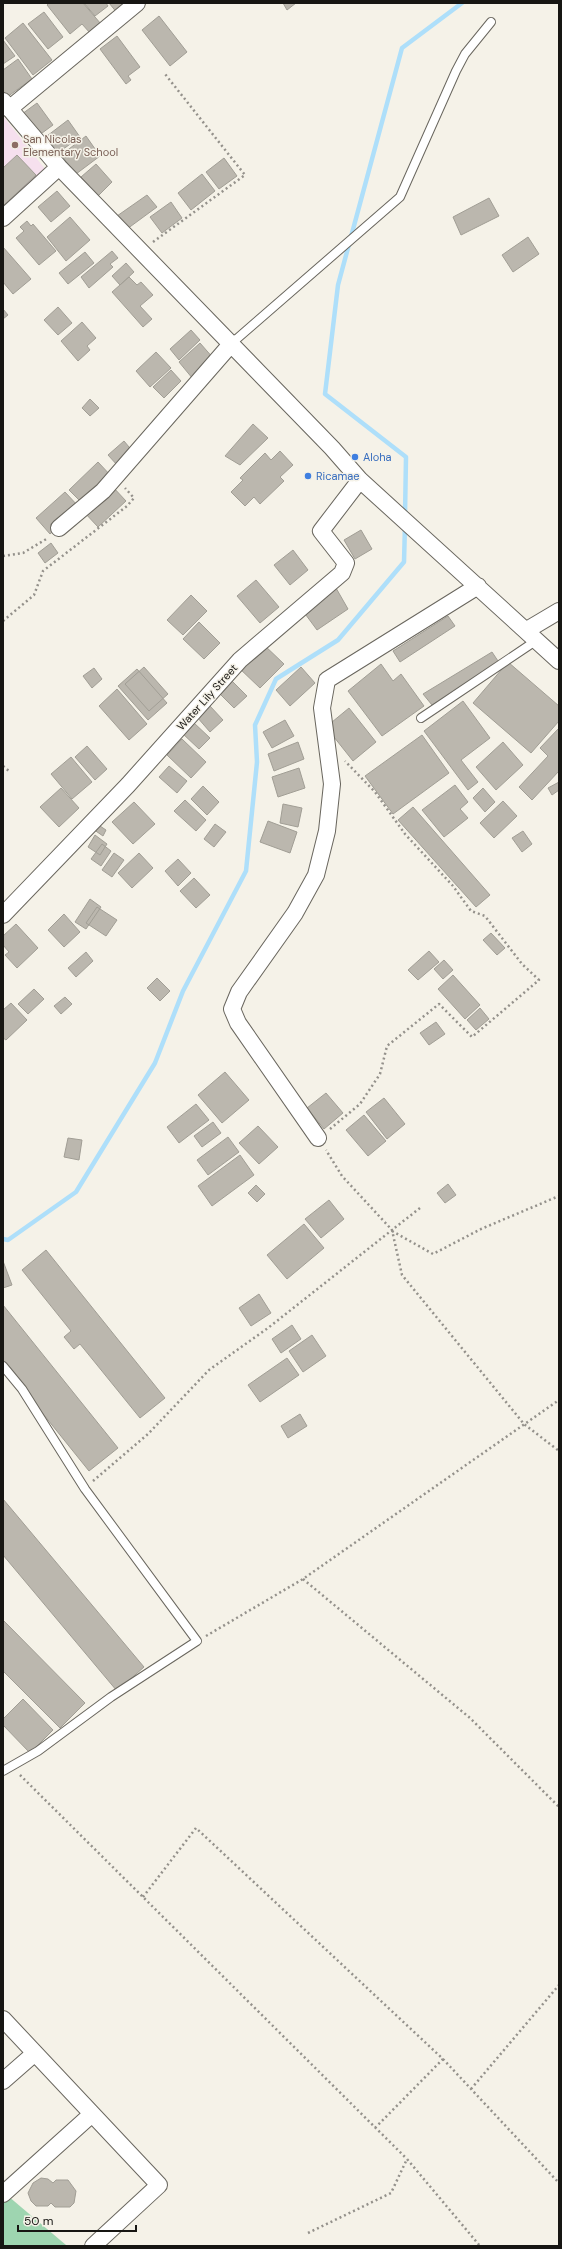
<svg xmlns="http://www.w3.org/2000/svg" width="562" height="2249" font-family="'DM Sans',sans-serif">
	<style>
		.education { fill: #f6e0ee }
		.green { fill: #9ed5b0 }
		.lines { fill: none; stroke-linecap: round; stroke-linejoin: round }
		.stream { stroke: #aedffa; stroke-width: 4.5 }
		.building { fill: #bbb7ae; stroke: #a19e95 }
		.lane-casing { stroke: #69665e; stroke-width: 10 }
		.street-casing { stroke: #69665e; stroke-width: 18 }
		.path { stroke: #94918b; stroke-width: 2.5; stroke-dasharray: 2 3; stroke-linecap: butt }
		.lane { stroke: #fff; stroke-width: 8 }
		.street { stroke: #fff; stroke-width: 16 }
		.education-dot { fill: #8d6e63; stroke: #f5f2e8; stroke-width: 1.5 }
		.shop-dot { fill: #3f7fe0; stroke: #f5f2e8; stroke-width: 1.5 }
		.labels { text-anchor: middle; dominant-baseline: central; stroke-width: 3; stroke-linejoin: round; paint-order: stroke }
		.education-label { font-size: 11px; fill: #785e54; stroke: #f5f2e8; text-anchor: start }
		.shop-label { font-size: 11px; fill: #366cbe; stroke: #f5f2e8; text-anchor: start }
		.street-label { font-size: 11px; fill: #171613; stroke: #f5f2e8 }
	</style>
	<rect width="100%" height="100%" fill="#f5f2e8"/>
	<path class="education" d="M3,116L49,174L3,215Z"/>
	<path class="green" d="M8,2196L66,2245L65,2246H3V2202Z"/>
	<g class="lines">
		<path class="stream" d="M405,516L406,457L325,394L338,285L402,48L462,3
			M3,1239L8,1240L76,1192L155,1063L183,991L246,871L257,762L255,725L276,679L338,640L404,562L405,525"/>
	</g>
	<path class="building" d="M49,3H83L101,24L90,33L82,24L70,34L47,5Z
		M84,3H106L108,6L95,16Z
		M109,3H131L118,14Z
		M283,3H296L287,10Z
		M44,12L63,37L48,49L28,24Z
		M159,16L187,52L170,66L142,30Z
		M23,23L52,60L33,75L5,38Z
		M117,36L140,67L128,76L131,80L126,84L100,49Z
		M3,40L15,56L3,64Z
		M18,59L32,79L7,97L3,91V70Z
		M37,103L53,125L38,136L22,114Z
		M68,120L80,137L55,155L43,139Z
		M86,136L100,156L76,174L61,155Z
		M17,155L36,175L3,206V168Z
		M224,158L237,176L219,189L206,172Z
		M96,164L112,182L98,196L81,177Z
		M202,174L215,191L191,210L178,193Z
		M57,191L70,206L51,222L38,207Z
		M147,195L157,207L127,229L117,216Z
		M489,198L499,216L461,235L453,217Z
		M171,202L182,218L162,233L150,217Z
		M70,217L90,240L66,261L47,237Z
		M27,221L31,226L33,224L56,251L39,265L16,238L24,231L20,227Z
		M528,237L539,254L513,272L502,255Z
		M3,247L31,279L13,294L3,282Z
		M112,251L118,258L110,264L113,267L89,288L81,277Z
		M85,252L94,263L68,284L59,273Z
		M126,263L134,272L120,285L112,276Z
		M129,277L137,285L141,282L153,295L140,306L152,319L143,327L112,292Z
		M58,307L72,323L58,335L44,320Z
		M3,309L8,315L3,319Z
		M82,322L96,338L87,346L90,350L78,361L61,341Z
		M191,330L200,340L179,360L170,349Z
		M200,343L214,359L193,379L179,362Z
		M156,352L171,368L150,387L136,371Z
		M171,370L181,381L164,398L153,387Z
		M90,399L99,408L90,416L82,408Z
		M253,424L268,438L240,465L225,456Z
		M124,441L134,453L118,466L108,455Z
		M280,451L293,465L280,477L284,481L260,504L254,497L245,506L231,492L243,480L240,478L265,453L271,460Z
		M98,462L113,478L85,506L69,490Z
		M112,486L126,501L98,527L84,512Z
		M65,492L79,507L50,534L36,518Z
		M361,530L372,549L355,559L344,540Z
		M51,543L58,553L45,563L38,553Z
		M293,550L308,570L290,585L274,565Z
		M256,580L279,607L260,623L237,596Z
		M336,588L348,609L317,630L303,611Z
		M191,595L207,611L183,635L167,620Z
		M448,616L455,626L400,662L393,651Z
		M199,622L220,643L204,659L183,639Z
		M262,643L284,664L260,688L238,667Z
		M492,652L500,664L432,705L423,694Z
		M508,662L559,706V721L531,753L473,703Z
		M381,664L393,681L401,674L424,706L382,736L348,691Z
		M144,667L168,694L149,711L125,684Z
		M301,667L315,683L290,706L276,690Z
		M94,668L102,679L92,688L83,676Z
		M137,669L167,703L148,720L118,686Z
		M232,681L247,696L234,708L219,693Z
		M117,689L147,724L129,740L99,706Z
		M463,701L490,738L461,760L478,782L468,790L424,731Z
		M210,706L223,720L210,732L197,717Z
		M349,708L376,742L353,761L326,727Z
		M285,720L294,736L272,748L263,732Z
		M193,722L210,738L199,749L182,733Z
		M559,728V771L532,800L519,787L548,756L540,748Z
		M422,735L449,773L393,814L365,776Z
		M182,739L206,762L191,778L167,755Z
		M298,742L304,759L274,771L268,754Z
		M503,742L523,765L496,790L476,767Z
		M87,746L107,769L95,780L75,757Z
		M71,757L92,782L72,799L51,774Z
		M169,766L187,781L177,793L159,777Z
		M299,768L305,788L278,797L272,777Z
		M559,782V790L552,795L548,788Z
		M455,785L468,802L460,809L468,818L444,837L422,810Z
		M203,786L219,802L207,815L191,799Z
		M61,788L79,808L59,827L40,807Z
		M483,788L495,802L485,812L473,798Z
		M185,800L206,820L196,831L174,811Z
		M503,801L517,816L494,838L480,823Z
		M134,802L155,824L133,844L112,822Z
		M283,804L302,808L298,827L280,823Z
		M413,807L490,895L476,907L398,820Z
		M268,821L297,832L290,853L260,842Z
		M94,822L106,830L103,836L90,827Z
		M215,824L226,832L214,847L204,839Z
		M523,831L532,844L522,852L512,838Z
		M95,835L107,844L100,855L88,847Z
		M102,844L111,851L101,866L91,859Z
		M114,853L124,860L112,877L102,870Z
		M139,853L153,868L132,888L118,873Z
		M178,859L191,873L178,886L165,871Z
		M194,878L210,895L196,908L180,891Z
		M90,899L101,907L86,929L75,922Z
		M97,907L117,920L106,936L86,923Z
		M64,914L80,932L64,947L48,930Z
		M16,924L38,948L17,968L5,955L9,952L3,945V936Z
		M491,933L505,948L497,955L483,940Z
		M429,951L439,962L418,980L408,970Z
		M86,952L93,961L76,977L68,968Z
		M444,960L453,970L443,979L434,969Z
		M453,975L480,1005L465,1019L438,989Z
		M157,978L170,991L160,1001L147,988Z
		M34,989L44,999L28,1014L18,1004Z
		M65,997L72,1004L61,1014L54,1006Z
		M11,1003L27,1020L6,1040L3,1038V1010Z
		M480,1008L489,1019L476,1030L467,1020Z
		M436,1022L445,1034L429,1045L420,1033Z
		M225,1072L249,1100L222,1123L198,1095Z
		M326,1093L343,1113L324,1129L307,1108Z
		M384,1098L405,1124L387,1139L366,1112Z
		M196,1104L209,1120L179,1143L167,1127Z
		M364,1115L386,1141L368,1156L346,1130Z
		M213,1122L221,1133L202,1147L194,1136Z
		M258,1126L278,1147L259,1164L239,1143Z
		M228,1137L239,1152L208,1175L197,1160Z
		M68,1138L82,1140L79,1160L64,1157Z
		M240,1155L254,1175L212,1206L198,1186Z
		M448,1184L456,1195L445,1203L437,1193Z
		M256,1185L265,1194L257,1202L248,1193Z
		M329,1200L344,1219L321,1238L305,1219Z
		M304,1224L324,1248L287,1279L267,1255Z
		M46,1250L165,1398L140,1418L80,1344L74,1349L64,1337L71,1331L22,1270Z
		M3,1261L12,1285L3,1288Z
		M259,1294L271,1313L251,1326L239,1308Z
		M3,1305L118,1448L89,1471L3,1364Z
		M292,1325L301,1339L281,1353L272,1339Z
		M312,1335L326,1356L303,1372L289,1351Z
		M287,1358L299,1375L260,1402L248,1385Z
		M300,1414L307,1426L288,1438L281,1426Z
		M3,1499L144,1667L117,1691L3,1555Z
		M3,1620L85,1703L60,1728L3,1671Z
		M23,1699L53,1730L30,1753L3,1725V1719Z
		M41,2178L48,2179L53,2183L56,2180H68L76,2191L74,2203L70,2207H55L51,2203L48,2206H36L31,2201L28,2193L33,2183Z"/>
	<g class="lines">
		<defs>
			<path id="lane" d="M232,343L400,197L456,71L465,54L491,22
				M421,718L537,640
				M3,1366L22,1389L85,1489L197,1641L111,1697L38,1751L3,1771"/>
			<path id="street" d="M3,101L59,167L332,448L360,480L559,661
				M9,109L137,3
				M3,218L59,167
				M59,528L103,491L232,343
				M527,630L559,611
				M3,915L128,785L240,660L342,573L346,563L321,531L360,480
				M318,1138L238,1023L232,1009L239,992L295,913L316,875L327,831L332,784L322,708L327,680L478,586
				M3,2019L159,2185L93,2246
				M3,2081L35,2053
				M3,2194L92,2114"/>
		</defs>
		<use href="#lane" class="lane-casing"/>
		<use href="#street" class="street-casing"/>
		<path class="path" d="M153,242L245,175L165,74
			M3,556L23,553L48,538
			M3,621L34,595L43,571L127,506L134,498L125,488
			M3,766L9,771
			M330,1129L360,1104L380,1074L387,1046L439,1004L472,1037L539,980L522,964L485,916L471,911L453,886L405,834L375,792L345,761
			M420,1208L392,1230L402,1275L524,1424L559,1451
			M392,1231L433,1254L481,1229L559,1196
			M93,1481L148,1434L209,1370L268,1328L392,1230L342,1176L326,1150
			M303,1579L470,1718L559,1807
			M206,1636L303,1579L559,1400
			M20,1775L407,2159
			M143,1897L196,1828L443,2059L375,2128
			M443,2059L559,2183
			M471,2089L559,1985
			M308,2233L391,2193L407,2159L480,2246"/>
		<use href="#lane" class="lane"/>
		<use href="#street" class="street"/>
	</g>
	<circle class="education-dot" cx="15" cy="145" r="4"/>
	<g class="shop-dot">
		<circle cx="355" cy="457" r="4"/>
		<circle cx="308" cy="476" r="4"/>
	</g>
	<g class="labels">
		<g class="education-label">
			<text x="23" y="139">San Nicolas<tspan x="23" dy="13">Elementary School</tspan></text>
		</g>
		<g class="shop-label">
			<text x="363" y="457">Aloha</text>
			<text x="316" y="476">Ricamae</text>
		</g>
		<g class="street-label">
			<text transform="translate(207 697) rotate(-48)">Water Lily Street</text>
		</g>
	</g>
	<rect width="562" height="2249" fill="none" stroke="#171613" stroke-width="8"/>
	<path d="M18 2225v6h118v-6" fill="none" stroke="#171613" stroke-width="2"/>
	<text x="24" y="2225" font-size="12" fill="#171613" stroke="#f5f2e8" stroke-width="3" paint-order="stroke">50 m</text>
</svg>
